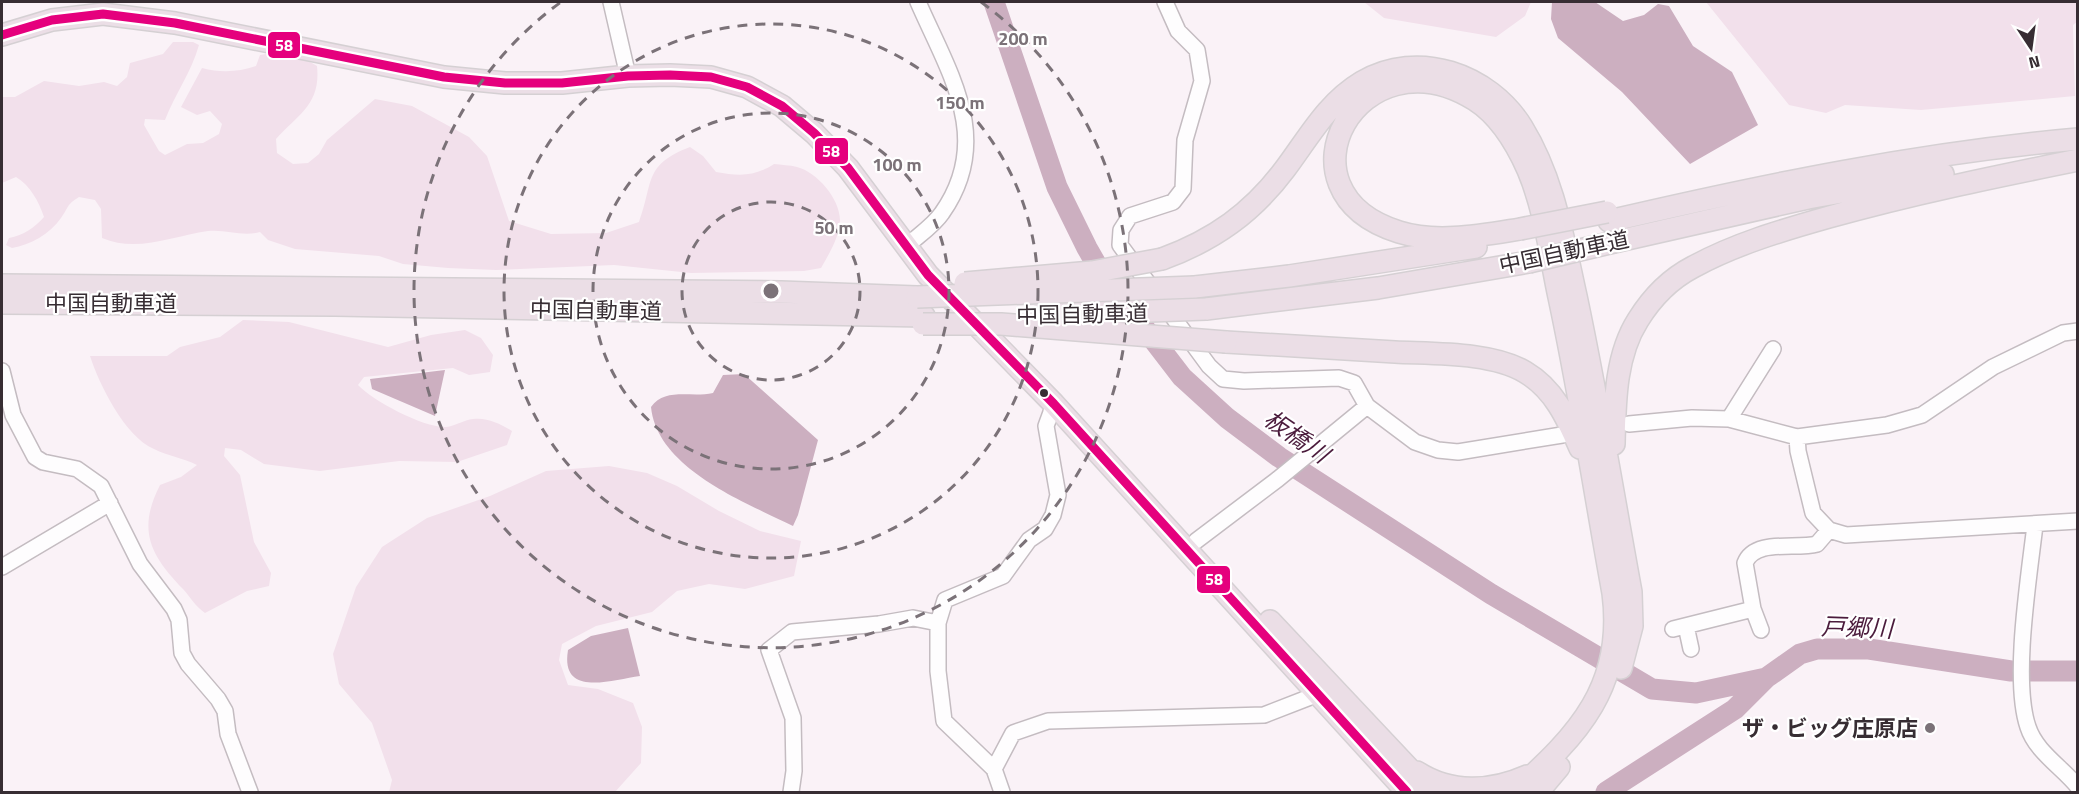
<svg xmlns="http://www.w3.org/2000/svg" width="2079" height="794" font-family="'Titillium Web','Noto Sans JP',sans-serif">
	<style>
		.green { fill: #f2e0eb }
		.water { fill: #ccafc0 }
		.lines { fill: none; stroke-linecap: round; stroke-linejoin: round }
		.river { stroke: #ccafc0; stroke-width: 21 }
		.minor-casing { stroke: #c4bcc1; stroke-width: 18 }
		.highway-casing { stroke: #d5d0d3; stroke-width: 24 }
		.minor { stroke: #fefdfe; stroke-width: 15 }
		.highway { stroke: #ebdee6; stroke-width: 21 }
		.highway-bridge-casing { stroke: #d5d0d3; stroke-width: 24; stroke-linecap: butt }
		.highway-bridge { stroke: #ebdee6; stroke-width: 21 }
		.bus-1-casing { stroke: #fff; stroke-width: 14 }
		.bus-1 { stroke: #e5007d; stroke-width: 9 }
		.ring { fill: none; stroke: #7b7278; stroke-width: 3; stroke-dasharray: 10 8 }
		.bus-dot { fill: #372d33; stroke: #fff; stroke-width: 2 }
		.poi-dot { fill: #7b7278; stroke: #fff; stroke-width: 2 }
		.labels { text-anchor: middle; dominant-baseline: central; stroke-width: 4.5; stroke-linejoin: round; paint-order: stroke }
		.street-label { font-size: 22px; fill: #372d33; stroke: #fff }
		.poi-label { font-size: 22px; font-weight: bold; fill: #372d33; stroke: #fff; text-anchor: end }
		.water-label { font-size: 24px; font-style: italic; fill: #4b1b3c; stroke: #fff }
		.centre { fill: #7b7278; stroke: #fff; stroke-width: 3 }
		.ring-label { font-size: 18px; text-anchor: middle; font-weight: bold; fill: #7b7278; stroke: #fff; stroke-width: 4.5; stroke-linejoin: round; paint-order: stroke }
		.line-badge { stroke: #fff; stroke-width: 2 }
		.badge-label { font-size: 16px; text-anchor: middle; font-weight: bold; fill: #fff }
	</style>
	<rect width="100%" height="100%" fill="#faf2f7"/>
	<path class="green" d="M1364,2H1531L1525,16L1496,37L1384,18Z
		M1706,2H2077V22L2073,25L2075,96L1921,110L1845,105L1826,113L1789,105Z
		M173,42H193L199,45C191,73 175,94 165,120L145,119L144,125L159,151L165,155L187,144L203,143L219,134L222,124L210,111L197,115L181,107L202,68C221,73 238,72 256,66L260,55C282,50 298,54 317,66C321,104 299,114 276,139L277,153L293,164L308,163L319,154L327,140L375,99L412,106L469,137L487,156L509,221L551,234L606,233L639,222C654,182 643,165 690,147L703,156L716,172C739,176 754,177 774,164C781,165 790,165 797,167C817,172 840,199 840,220C840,236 829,254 821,268L804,271L691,273L614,265L496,270L448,268L403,264L379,256L295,249L268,240L260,232C242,237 226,229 208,231C173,236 137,253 102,238L101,209L95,200L79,197C66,205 69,207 61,218C50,234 30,245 12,248L6,245L9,238C24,235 34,228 44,217C39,202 30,185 16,177L2,183V97H15L44,81L79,86L104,82L117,86L127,77L130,63L163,54Z
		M243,320L289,322L388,347L431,335L465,330L481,338L493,355L490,372L469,375L453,368L364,377L358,385C373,401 424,428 446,427C455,426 464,420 473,419C487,417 501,424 512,431L507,445L457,462L399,461L320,471L264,464L241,450L225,448L224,456L240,475L254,542L271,573L269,586L247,591L205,613C195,606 191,598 183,589C150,555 137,530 160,485L181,477L197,465C183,458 168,456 154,449C125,437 99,384 90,356H167L180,347L220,337Z
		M609,466L647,473L677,486L719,511L760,531L801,541L794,576L745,589L709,584L677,591L652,612L596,626L562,644L559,660L568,685L598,689L633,703L642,727L641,763L615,792H389L392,780L372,723L339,684L333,654L356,587L382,547L427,518L490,496L546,471Z"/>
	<path class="water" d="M1552,2H1595L1623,21L1644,15L1658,4L1669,6L1693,46L1732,72L1758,125L1690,164L1622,92L1558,38L1551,19Z
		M445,370L435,416L372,389L370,379Z
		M744,374L818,440L798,515L793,526C744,502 657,468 651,407C665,387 691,398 713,393L723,375Z
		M628,628L640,676C611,680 560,698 568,650L591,636Z"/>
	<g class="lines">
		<path class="river" d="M994,2L1057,187L1087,248L1099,269L1182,377L1227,418L1279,457L1491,594L1652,689L1696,693L1766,678
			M1606,792L1735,709L1766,678L1800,654L1817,649H1869L2011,671H2078"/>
		<defs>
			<path id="minor" d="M611,2L628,76
				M1165,2L1178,31L1197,50L1202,81L1185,140L1183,189L1173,202L1130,216L1121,230L1120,245L1209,366L1223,379L1244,381L1339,378L1354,383L1367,406L1415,442L1438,450L1458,452L1562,435
				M908,245C919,235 934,225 942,213C994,139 949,73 918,2
				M2,371L13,415L35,457L43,462L77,469L101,486L140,564L174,609L179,620L182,653L188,664L218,699L225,711L228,734L250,792
				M1729,419L1773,349
				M1629,424L1692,418L1729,419L1797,437L1887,425L1922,415L1993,367L2063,333L2078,331
				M1797,437L1798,451L1813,513L1829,530L1846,535L2078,521
				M2035,525C2029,577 2012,680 2028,727C2036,752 2062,767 2078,787
				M1196,541L1278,479L1367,406
				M2,567L110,503
				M1753,609L1761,630
				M1686,626L1691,649
				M1673,629L1753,609L1745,563C1755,538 1796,550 1817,544L1829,530
				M994,769L1013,733L1048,721L1264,715L1318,694
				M791,792L794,771L793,718L769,650L792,632L879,624L913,618L938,623
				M1002,792L994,769L944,721L938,671V623L945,600L1003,576L1029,540L1045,529L1053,515L1058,495L1046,426L1054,404"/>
			<path id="highway" d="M2,35L52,20L103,14L175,23L444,77L505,83H562L628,76L670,75L711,77L747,87L782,106L814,133L848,168L928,275L1054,404L1407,792
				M1609,221C1764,185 1919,153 2078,139
				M1614,242L1808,198L1943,174
				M1162,259C1214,240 1252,213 1285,169C1309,137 1327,103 1362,82C1418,49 1489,74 1522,127C1554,179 1563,238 1576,296C1597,395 1613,494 1631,592L1632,626L1621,668
				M2,285L781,292L917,297
				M1195,287L1289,276L1476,247
				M2,303L335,305L924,316
				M1206,309L1378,288L1529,262
				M1226,342C1283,345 1339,349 1395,352C1433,354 1492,352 1525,372C1554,389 1567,418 1580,448
				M1614,444C1615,403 1615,356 1638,320C1651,299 1670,279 1693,267C1735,244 1783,230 1829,217C1911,194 1994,177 2078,160
				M1270,621L1431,792
				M1417,772C1451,794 1491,792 1527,776
				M1514,792C1579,735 1625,685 1613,593C1595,494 1580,395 1559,297C1550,255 1545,210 1528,170C1516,143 1500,116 1475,100C1360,28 1268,191 1399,232C1437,244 1482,235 1520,229
				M1538,792L1559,767"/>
		</defs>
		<use href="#minor" class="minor-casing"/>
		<use href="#highway" class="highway-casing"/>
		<use href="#minor" class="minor"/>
		<use href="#highway" class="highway"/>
		<defs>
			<path id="highway-bridge" d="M1520,229L1607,212
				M1529,262L1614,242
				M965,283L1092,272L1162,259
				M917,297L1195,287
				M1039,315L1206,309
				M923,324H1001L1226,342"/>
		</defs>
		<use href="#highway-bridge" class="highway-bridge-casing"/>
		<use href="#highway-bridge" class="highway-bridge"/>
		<defs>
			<path id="bus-1" d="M2,35L52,20L103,14L175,23L444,77L505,83H562L628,76L670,75L711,77L747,87L782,106L814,133L848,168L928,275L1054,404L1407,792"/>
		</defs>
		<use href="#bus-1" class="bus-1-casing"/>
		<use href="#bus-1" class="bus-1"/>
	</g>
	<g class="ring">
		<circle cx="771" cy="291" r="89"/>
		<circle cx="771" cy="291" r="178"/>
		<circle cx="771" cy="291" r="267"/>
		<path d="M981 2A357 357 0 1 1 561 2"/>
	</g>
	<circle class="bus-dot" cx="1044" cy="393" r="5"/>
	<circle class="poi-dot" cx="1930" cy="728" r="6"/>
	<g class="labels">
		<g class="street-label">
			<text transform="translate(1564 252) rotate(-12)">中国自動車道</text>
			<text x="111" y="303">中国自動車道</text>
			<text transform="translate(596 310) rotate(1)">中国自動車道</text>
			<text transform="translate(1082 314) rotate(-1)">中国自動車道</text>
		</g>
		<g class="poi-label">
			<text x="1918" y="728">ザ・ビッグ庄原店</text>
		</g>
		<g class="water-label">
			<text transform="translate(1297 436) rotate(35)">板橋川</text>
			<text transform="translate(1857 627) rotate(2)">戸郷川</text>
		</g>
	</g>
	<circle cx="771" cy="291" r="9" class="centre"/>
	<g class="ring-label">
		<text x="1023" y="45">200 m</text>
		<text x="960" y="109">150 m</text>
		<text x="897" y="171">100 m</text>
		<text x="834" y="234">50 m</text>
	</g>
	<g class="line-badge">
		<rect x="267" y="31" width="34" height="28" rx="6" fill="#e5007d"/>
		<rect x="814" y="137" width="35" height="28" rx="6" fill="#e5007d"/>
		<rect x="1196" y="565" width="35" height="29" rx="6" fill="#e5007d"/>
	</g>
	<g class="badge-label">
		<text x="284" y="51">58</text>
		<text x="831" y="157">58</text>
		<text x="1214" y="585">58</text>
	</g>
	<rect width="2079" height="794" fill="none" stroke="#372d33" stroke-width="6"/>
	<g transform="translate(2031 48) rotate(167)" stroke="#ffffff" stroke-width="4.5" paint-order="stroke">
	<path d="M0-4.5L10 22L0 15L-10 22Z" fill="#372d33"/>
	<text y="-9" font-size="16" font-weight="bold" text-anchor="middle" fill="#372d33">N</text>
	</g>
</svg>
